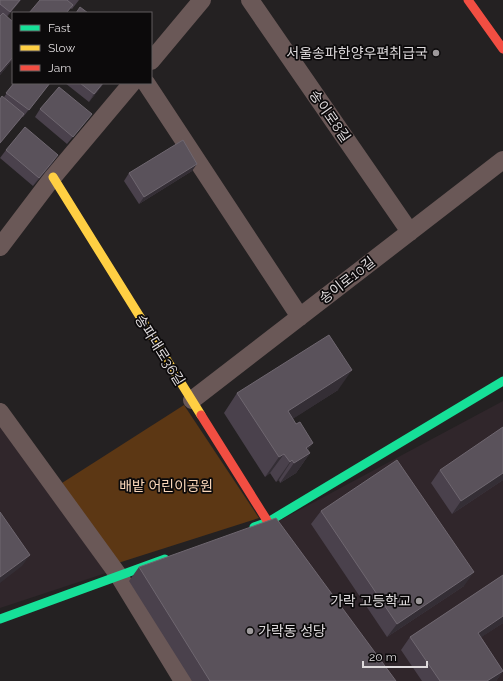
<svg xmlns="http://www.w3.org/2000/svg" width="503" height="681" font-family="Raleway,'Noto Sans KR',sans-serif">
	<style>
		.built { fill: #30262b }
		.green { fill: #5c3714 }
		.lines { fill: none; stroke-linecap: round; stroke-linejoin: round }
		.street { stroke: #6a5857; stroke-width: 18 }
		.fast { stroke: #16e098; stroke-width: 9 }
		.slow { stroke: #ffcf43; stroke-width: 9 }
		.jam { stroke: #f24e42; stroke-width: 9 }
		.wall { fill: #4a414c }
		.shaded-wall { fill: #342e35 }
		.building { fill: #5a525b; stroke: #6f6770 }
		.poi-dot { fill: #9d999b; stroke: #0c0a0b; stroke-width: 1.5 }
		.labels { text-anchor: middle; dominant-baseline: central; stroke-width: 3.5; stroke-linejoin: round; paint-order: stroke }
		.poi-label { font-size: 14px; fill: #dedadc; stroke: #0c0a0b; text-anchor: end }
		.street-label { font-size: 14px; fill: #dedadc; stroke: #0c0a0b }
		.park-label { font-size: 14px; fill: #fbd7ba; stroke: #0c0a0b }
	</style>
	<rect width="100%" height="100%" fill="#242122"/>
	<path class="built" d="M503,401V681H395L277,522Z
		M0,424L106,573L0,608Z"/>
	<path class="green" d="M184,405L259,518L118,563L62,483Z"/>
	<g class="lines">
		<path class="street" d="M250,0L410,232
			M151,61L202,0
			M146,83L300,317
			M0,247L53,177L132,83
			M192,400L503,160
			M0,412L119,576L183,681"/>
		<path class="fast" d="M254,527L268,522L503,381
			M0,619L165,559"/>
		<path class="slow" d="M53,177L201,415"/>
		<path class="jam" d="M468,0L503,49
			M201,415L268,522L284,545"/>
	</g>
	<path class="wall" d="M0,0H21L7,17L13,22V59L0,75Z
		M40,0H79L72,9L70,8L67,13Z
		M14,83H50L23,117H22L19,121L4,97Z
		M65,83H104L89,102Z
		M40,109L86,121L67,144L35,117Z
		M6,150L53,163L33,186L0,158Z
		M192,171L139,204L124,181L129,173Z
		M338,390L292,419L310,453L296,473L280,483L279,480L276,482L270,473L265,477L224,413L237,393Z
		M440,470L503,480L452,514L431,483Z
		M321,511L464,586L387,637L311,524Z
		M139,567L396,681H192L129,581Z
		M503,575V623L481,637L503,671L496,681H422L401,650L410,637Z"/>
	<path class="shaded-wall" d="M20,0H21L4,20L10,12Z
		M13,57V59L0,75V72Z
		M103,83H104L89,102L94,94Z
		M24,114L19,121L0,144V143Z
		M58,155L53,163L33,186L39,178Z
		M197,164L192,171L139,204L144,197Z
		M352,370L338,390L274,431L288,411Z
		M313,443L304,456L310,453L296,473L280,483L294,463L306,448Z
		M284,454L270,473L265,477L279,457Z
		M292,460L279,480L276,482L290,462Z
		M503,473V480L452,514L461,501Z
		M30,555L22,566L0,583V577Z
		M474,572L464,586L387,637L397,624Z
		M503,616V623L468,646L478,633Z
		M503,671L496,681H487Z"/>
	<path class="building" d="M0,0H20L10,12L0,4Z
		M40,0H67L73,5L66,13H29Z
		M80,7L88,13H76Z
		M3,13L13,22V57L0,72V16Z
		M14,83H50L29,110L6,93Z
		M80,83H103L94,94Z
		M59,87L92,114L73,137L40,109Z
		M2,96L24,114L0,143V99Z
		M25,127L58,155L39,178L6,150Z
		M183,140L197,164L144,197L129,173Z
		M329,335L352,370L288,411L296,424L300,422L313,443L306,448L310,453L294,463L292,460L290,462L284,454L279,457L237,393Z
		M503,427V473L461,501L440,470Z
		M397,460L474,572L397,624L321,511Z
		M0,512L30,555L0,577Z
		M276,518L396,681H210L139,567Z
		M503,575V616L478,633L503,671L487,681H440L410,637Z"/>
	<g class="poi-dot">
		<circle cx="436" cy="53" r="4"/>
		<circle cx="419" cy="601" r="4"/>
		<circle cx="250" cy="631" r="4"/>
	</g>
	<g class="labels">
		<g class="poi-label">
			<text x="428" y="53">서울송파한양우편취급국</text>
			<text x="411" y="601">가락 고등학교</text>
			<text x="258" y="631" text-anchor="start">가락동 성당</text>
		</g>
		<g class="street-label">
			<text transform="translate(330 116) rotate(55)">송이로8길</text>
			<text transform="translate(347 280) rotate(-38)">송이로10길</text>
			<text transform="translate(160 350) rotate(58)">송파대로36길</text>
		</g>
		<g class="park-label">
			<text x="166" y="486">배밭 어린이공원</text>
		</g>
	</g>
	<rect x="12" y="12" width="140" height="72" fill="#0c0a0b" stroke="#605d5f"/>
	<rect x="20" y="25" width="20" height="6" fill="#16e098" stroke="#605d5f"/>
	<text x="48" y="32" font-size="12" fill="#dedadc">Fast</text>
	<rect x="20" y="45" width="20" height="6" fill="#ffcf43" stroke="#605d5f"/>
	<text x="48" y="52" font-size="12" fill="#dedadc">Slow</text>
	<rect x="20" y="65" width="20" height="6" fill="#f24e42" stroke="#605d5f"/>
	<text x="48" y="72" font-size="12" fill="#dedadc">Jam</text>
	<path d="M363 661v6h64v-6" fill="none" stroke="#dedadc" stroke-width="2"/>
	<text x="369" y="661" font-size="12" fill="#dedadc" stroke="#0c0a0b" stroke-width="3" paint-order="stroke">20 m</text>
</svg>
